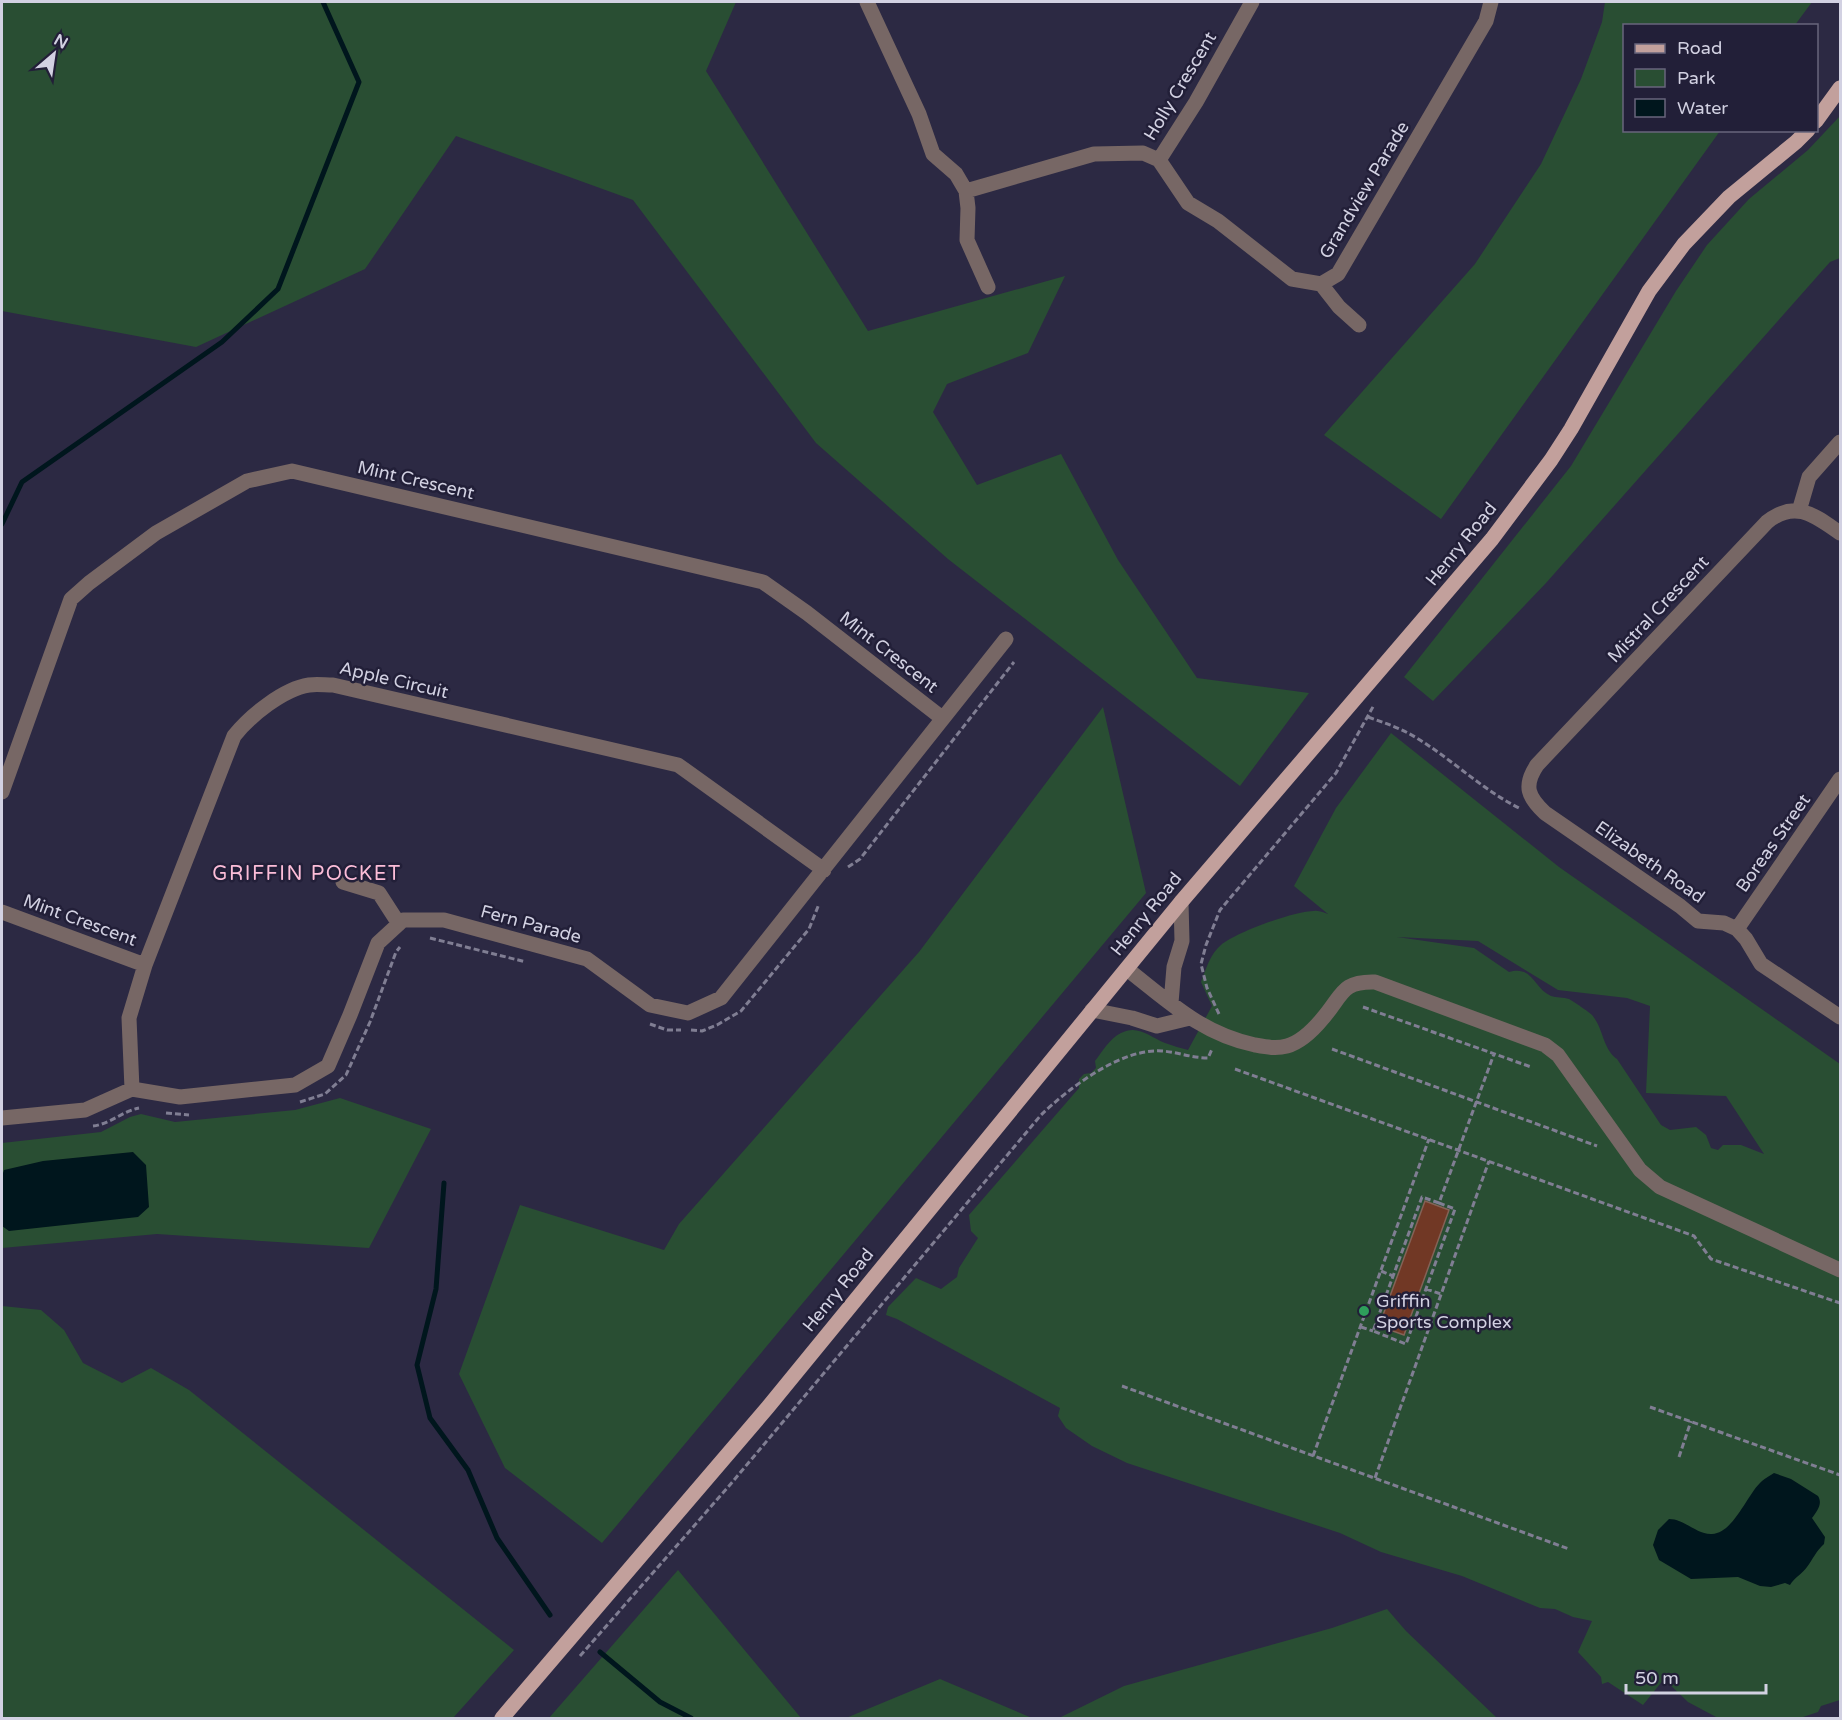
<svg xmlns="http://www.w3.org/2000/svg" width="1842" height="1720" font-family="'Varela Round',sans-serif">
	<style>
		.green { fill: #294e33; fill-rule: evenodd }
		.water { fill: #00161d }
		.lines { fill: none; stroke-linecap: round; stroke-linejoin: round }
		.stream { stroke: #00161d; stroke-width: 5 }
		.building { fill: #713825; stroke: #846257; stroke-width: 1.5 }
		.path { stroke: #807e93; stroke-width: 3; stroke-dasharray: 6 3; stroke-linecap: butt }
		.minor { stroke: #776765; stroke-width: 15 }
		.major { stroke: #c2a09c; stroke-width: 15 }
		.leisure-dot { fill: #2e9e5b; stroke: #221f38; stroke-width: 2 }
		.labels { text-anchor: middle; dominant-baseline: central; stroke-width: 5; stroke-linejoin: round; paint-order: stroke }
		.street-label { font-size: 18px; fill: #d2d1e2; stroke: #221f38 }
		.poi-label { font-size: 18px; fill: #d2d1e2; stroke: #221f38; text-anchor: start }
		.neighbourhood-label { font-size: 20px; letter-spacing: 1.5px; fill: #fcbdd8; stroke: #221f38 }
	</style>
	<rect width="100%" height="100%" fill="#2c2943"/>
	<path class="green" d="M2,2H736L706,71L868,331L1065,276L1028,353L947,384L933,412L977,485L1061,454L1118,560L1197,678L1309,693L1240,786L948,559L816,443L633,200L456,136L365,269L196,347L2,311Z
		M1605,2H1812L1795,25L1624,26V130L1720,131L1441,519L1324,435L1475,264L1541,164L1581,79L1602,22Z
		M1840,116V258L1830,262L1546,583L1433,701L1404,677L1571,466L1676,291L1707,245L1749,199L1808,150Z
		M1103,707L1146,893L602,1543L505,1468L459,1374L520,1205L664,1250L679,1224L919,952Z
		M1391,733L1559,867L1840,1064V1700L1821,1706L1818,1712L1800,1718H1718L1688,1702L1664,1679L1643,1705L1608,1682L1602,1684L1601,1677L1578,1652L1592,1621L1573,1617L1555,1609L1540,1608L1462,1576L1381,1552L1340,1533L1127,1463L1092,1446L1066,1428L1058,1416L1060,1408L897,1319L886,1315L888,1307L916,1278L941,1289L957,1277L959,1268L978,1238L971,1231L969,1215L1079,1088V1079L1084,1074L1091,1073L1096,1068L1095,1061C1102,1052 1110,1038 1121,1033C1138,1024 1150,1037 1165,1043C1173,1046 1181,1048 1188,1050L1212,1006L1201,982C1206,969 1210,954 1221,945C1236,932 1295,911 1314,911C1319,910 1324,913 1328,914L1294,886L1336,808ZM1397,937L1478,941L1558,990L1627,998L1650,1006L1646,1093L1726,1096L1764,1154L1741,1145H1723L1718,1150L1711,1148L1706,1135L1696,1127L1670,1130L1661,1125L1617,1059C1602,1048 1604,1029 1592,1015C1589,1012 1573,1001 1569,999C1564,997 1556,998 1551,996C1534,989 1533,965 1509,972L1474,948Z
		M340,1098L431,1129L369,1248L157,1234L2,1248V1143L101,1132L130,1117L141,1114L175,1122L295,1110Z
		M2,1306L41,1310L64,1330L83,1363L122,1383L151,1368L189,1390L514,1650L453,1718H2Z
		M678,1570L801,1718H549Z
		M1387,1609L1406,1631L1497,1718H1059L1124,1686L1332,1628Z
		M940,1679L1032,1718H846Z"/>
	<path class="water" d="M133,1152L146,1165L149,1207L138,1217L9,1231L2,1226V1176L4,1170L43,1161Z
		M1774,1473L1791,1479L1818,1496C1823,1504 1817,1511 1812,1518L1825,1537L1824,1544C1816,1551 1813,1559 1807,1567C1802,1574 1794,1578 1790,1585L1785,1583L1771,1587L1760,1586L1738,1577L1691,1579L1659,1560L1653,1545L1658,1530L1669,1519C1685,1519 1697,1535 1712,1534C1734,1533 1747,1494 1762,1481C1765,1478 1770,1476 1774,1473Z"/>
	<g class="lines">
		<path class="stream" d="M2,524L22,482L222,342L278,289L359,82L323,2
			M444,1183L436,1289L417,1365L430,1418L468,1470L497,1538L550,1615
			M600,1652L660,1702L691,1718"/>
	</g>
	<path class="building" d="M1425,1201L1449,1210L1404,1335L1379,1326Z"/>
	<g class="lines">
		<path class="path" d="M1368,717C1385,723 1400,728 1415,737C1452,759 1481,789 1519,808
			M848,867L860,859L1014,662
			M430,938L526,962
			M1363,1007L1531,1067
			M1219,1014L1207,988L1201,964L1206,945L1220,910L1336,773L1374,705
			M650,1024L667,1030H681
			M691,1030L702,1031L717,1025L741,1011L809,929L819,904
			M1332,1049L1597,1146
			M1235,1069L1694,1236L1711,1259L1840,1303
			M300,1102L325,1094L346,1075L370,1022L396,952L400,947
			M166,1113L189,1115
			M93,1126C110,1124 123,1111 139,1108
			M1439,1203L1422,1197L1373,1331L1406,1344L1455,1209L1439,1203L1494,1054
			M1381,1271L1393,1276
			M1426,1289L1441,1294
			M1361,1327L1373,1331
			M1122,1386L1569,1549
			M1650,1407L1840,1475
			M1313,1456L1429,1139
			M1679,1457L1691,1421
			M1375,1478L1489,1161
			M580,1656L729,1486L1041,1115C1069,1088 1121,1048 1162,1051C1177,1052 1192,1058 1208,1058L1212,1049"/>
		<path class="minor" d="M867,2L919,114L933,154L956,174L966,191L968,208L967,240L988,287
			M1159,160L1196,102L1252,2
			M966,191L1094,154L1143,153L1159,160L1188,203L1218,221L1292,279L1321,284L1338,274L1486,21L1491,2
			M1321,284L1339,307L1359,325
			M1799,511L1809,477L1840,442
			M1840,533C1815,516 1796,499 1767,522L1537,765C1523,786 1528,797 1545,813L1680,906L1698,921L1724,923L1737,929L1746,939L1761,964L1840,1017
			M2,792L71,599L89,583L156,533L247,481L292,471L763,582L807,613L942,718
			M343,882L379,893L399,924
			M2,912L145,965
			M1737,929L1840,779
			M1127,969C1169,1002 1202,1034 1255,1045C1266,1047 1276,1049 1287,1046C1301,1042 1314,1029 1323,1018C1343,995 1341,981 1375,982L1545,1045L1558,1055L1640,1170L1660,1187L1840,1270
			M1171,1003L1174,967L1182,941L1181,902
			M1092,1010L1132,1018L1157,1026L1190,1018
			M132,1089L180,1097L295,1085L328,1066L350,1015L378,943L403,920H444L587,959L650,1005L688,1013L721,998L1006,639
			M132,1089L129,1018L145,965L234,736C250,716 283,689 309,685C316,684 325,685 333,685L678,765L824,870
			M2,1118L85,1110L132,1089"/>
		<path class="major" d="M1816,121L1840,88
			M502,1718L768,1407L1181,902L1492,539L1551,460L1571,429L1649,291L1684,244L1729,197L1796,142L1808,130"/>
	</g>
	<circle class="leisure-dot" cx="1364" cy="1311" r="6"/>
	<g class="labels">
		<g class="street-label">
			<text transform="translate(1180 86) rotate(-59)">Holly Crescent</text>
			<text transform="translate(1364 190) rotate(-59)">Grandview Parade</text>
			<text transform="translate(416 480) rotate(13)">Mint Crescent</text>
			<text transform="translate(1461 544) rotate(-51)">Henry Road</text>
			<text transform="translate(1658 609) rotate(-47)">Mistral Crescent</text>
			<text transform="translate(889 652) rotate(38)">Mint Crescent</text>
			<text transform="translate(394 680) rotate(13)">Apple Circuit</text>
			<text transform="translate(1773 843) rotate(-55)">Boreas Street</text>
			<text transform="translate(1650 862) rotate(35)">Elizabeth Road</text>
			<text transform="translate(1146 914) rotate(-51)">Henry Road</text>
			<text transform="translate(80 920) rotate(20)">Mint Crescent</text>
			<text transform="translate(531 924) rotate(15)">Fern Parade</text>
			<text transform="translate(838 1290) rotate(-51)">Henry Road</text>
		</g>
		<g class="poi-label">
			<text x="1376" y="1301">Griffin<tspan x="1376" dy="21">Sports Complex</tspan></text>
		</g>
		<g class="neighbourhood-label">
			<text x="307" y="874">GRIFFIN POCKET</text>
		</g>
	</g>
	<rect width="1842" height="1720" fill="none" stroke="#d2d1e2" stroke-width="6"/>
	<rect x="1623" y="24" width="195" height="108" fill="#221f38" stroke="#68667c" stroke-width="1.5"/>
	<rect x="1635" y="44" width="30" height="9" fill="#c2a09c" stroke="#68667c" stroke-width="1.5"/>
	<text x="1677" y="54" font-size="18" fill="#d2d1e2">Road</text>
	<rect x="1635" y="69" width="30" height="18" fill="#294e33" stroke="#68667c" stroke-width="1.5"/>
	<text x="1677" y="84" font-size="18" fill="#d2d1e2">Park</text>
	<rect x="1635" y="99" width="30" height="18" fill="#00161d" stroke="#68667c" stroke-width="1.5"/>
	<text x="1677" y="114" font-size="18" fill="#d2d1e2">Water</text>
	<g transform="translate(54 54) rotate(29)" stroke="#221f38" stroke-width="4.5" paint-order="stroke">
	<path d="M0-4.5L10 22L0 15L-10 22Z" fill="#d2d1e2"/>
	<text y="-9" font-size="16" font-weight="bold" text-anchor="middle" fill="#d2d1e2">N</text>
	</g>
	<path d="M1626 1684v9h140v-9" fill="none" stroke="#d2d1e2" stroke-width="3"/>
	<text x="1635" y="1684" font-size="18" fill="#d2d1e2" stroke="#221f38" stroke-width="4.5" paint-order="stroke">50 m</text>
</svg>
